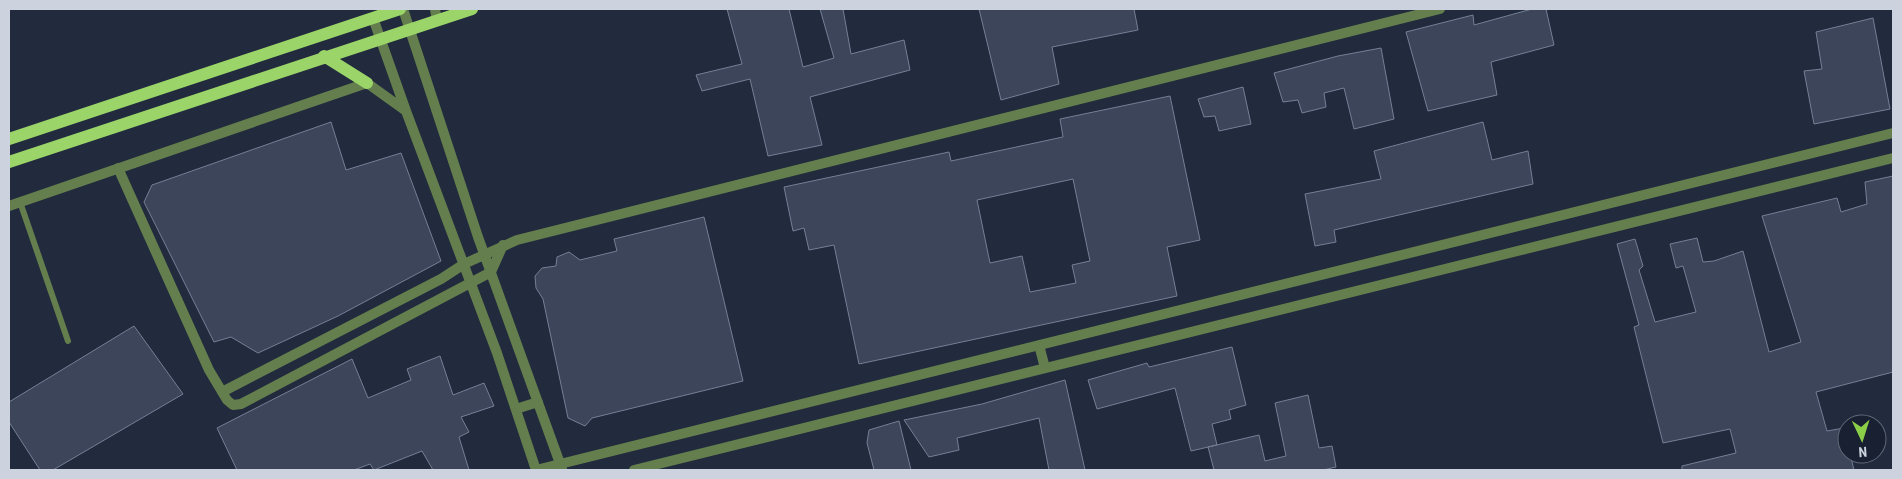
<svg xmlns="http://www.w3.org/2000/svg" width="1902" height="479" font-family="'Roboto Condensed',sans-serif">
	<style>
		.building { fill: #3c4559; stroke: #757f96; fill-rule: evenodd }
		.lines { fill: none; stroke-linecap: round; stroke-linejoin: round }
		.lane { stroke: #647f4d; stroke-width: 6 }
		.street { stroke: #647f4d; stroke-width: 10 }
		.primary { stroke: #9bd569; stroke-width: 12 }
	</style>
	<rect width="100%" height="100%" fill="#222a3d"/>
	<path class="building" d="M727,9H789L803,67L834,58L820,9H843L851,54L904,40L910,70L810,97L822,145L768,156L750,79L702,91L696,75L742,64Z
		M979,9H1134L1138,30L1052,47L1059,84L1001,100Z
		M1532,9H1546L1554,45L1491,62L1497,95L1428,111L1406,32L1473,15L1474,25Z
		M1873,18L1890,109L1814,124L1804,71L1822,69L1816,32Z
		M1381,48L1394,119L1354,129L1344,88L1324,93L1326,107L1302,113L1298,100L1283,102L1274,73L1338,56Z
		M1243,87L1251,124L1219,131L1215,116L1204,117L1198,99Z
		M1170,96L1200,240L1167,247L1177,296L859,364L834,245L809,250L804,228L793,231L784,187L949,152L951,161L1063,137L1060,119ZM1073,179L1090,261L1072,265L1076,283L1030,292L1022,256L990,263L977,200Z
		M331,122L346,170L401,153L441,261L338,316L258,353L231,337L214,342L144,202L152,185Z
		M1483,122L1492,160L1528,151L1533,184L1334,230L1336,242L1315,246L1305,194L1381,179L1374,151Z
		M1893,176V372L1816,392L1827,431L1844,428L1847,454H1850L1854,470H1682V466L1736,453L1730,429L1663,443L1634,327L1639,325L1617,244L1635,239L1643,266L1639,270L1655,322L1696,312L1683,266L1676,268L1670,244L1697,238L1703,262L1714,261L1743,251L1769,352L1801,342L1762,216L1837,198L1841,212L1867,204L1865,182Z
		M704,217L743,381L592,418L585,426L568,418L543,299L536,288L535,276L542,268L556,266L557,257L569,252L580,260L617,251L614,239Z
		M134,326L183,394L53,470H40L9,422V402Z
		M1232,347L1246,405L1229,410L1231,419L1212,424L1217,445L1191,451L1175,388L1097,409L1088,380L1147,363L1149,367Z
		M440,356L453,395L484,383L494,406L461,417L469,432L459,437L469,470H433L422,451L374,470L370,464L354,470H237L217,428L352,359L368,398L411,380L407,369Z
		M1065,380L1085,470H1049L1039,418L957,438L959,450L929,457L904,420L982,404Z
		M1308,395L1319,448L1332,446L1336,467L1323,470H1214L1208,447L1259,435L1265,461L1286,456L1275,403Z
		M899,421L911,470H874L867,443L869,430Z"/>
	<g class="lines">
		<path class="lane" d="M20,202L68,341"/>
		<path class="street" d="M403,9L478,237L562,469
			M435,9L437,21
			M373,18L406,111
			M118,168L209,370L227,400L233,405L241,404L491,272L503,245
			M9,206L367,83L406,111L497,353L536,470
			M1039,345L1045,368
			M222,392L441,279L464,264L517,240L1440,9
			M516,409L538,402
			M536,470L1893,133
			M634,470L1893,158"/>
		<path class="primary" d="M324,56L367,83
			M9,139L400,9
			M9,162L472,9"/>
	</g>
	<rect width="1902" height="479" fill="none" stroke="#ccd2de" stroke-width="20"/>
	<g transform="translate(1862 439) rotate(176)"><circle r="24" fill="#182032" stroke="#606777"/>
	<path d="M0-4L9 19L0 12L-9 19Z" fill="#8bce47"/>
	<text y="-8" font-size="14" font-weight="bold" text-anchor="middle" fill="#ccd2de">N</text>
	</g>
</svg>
